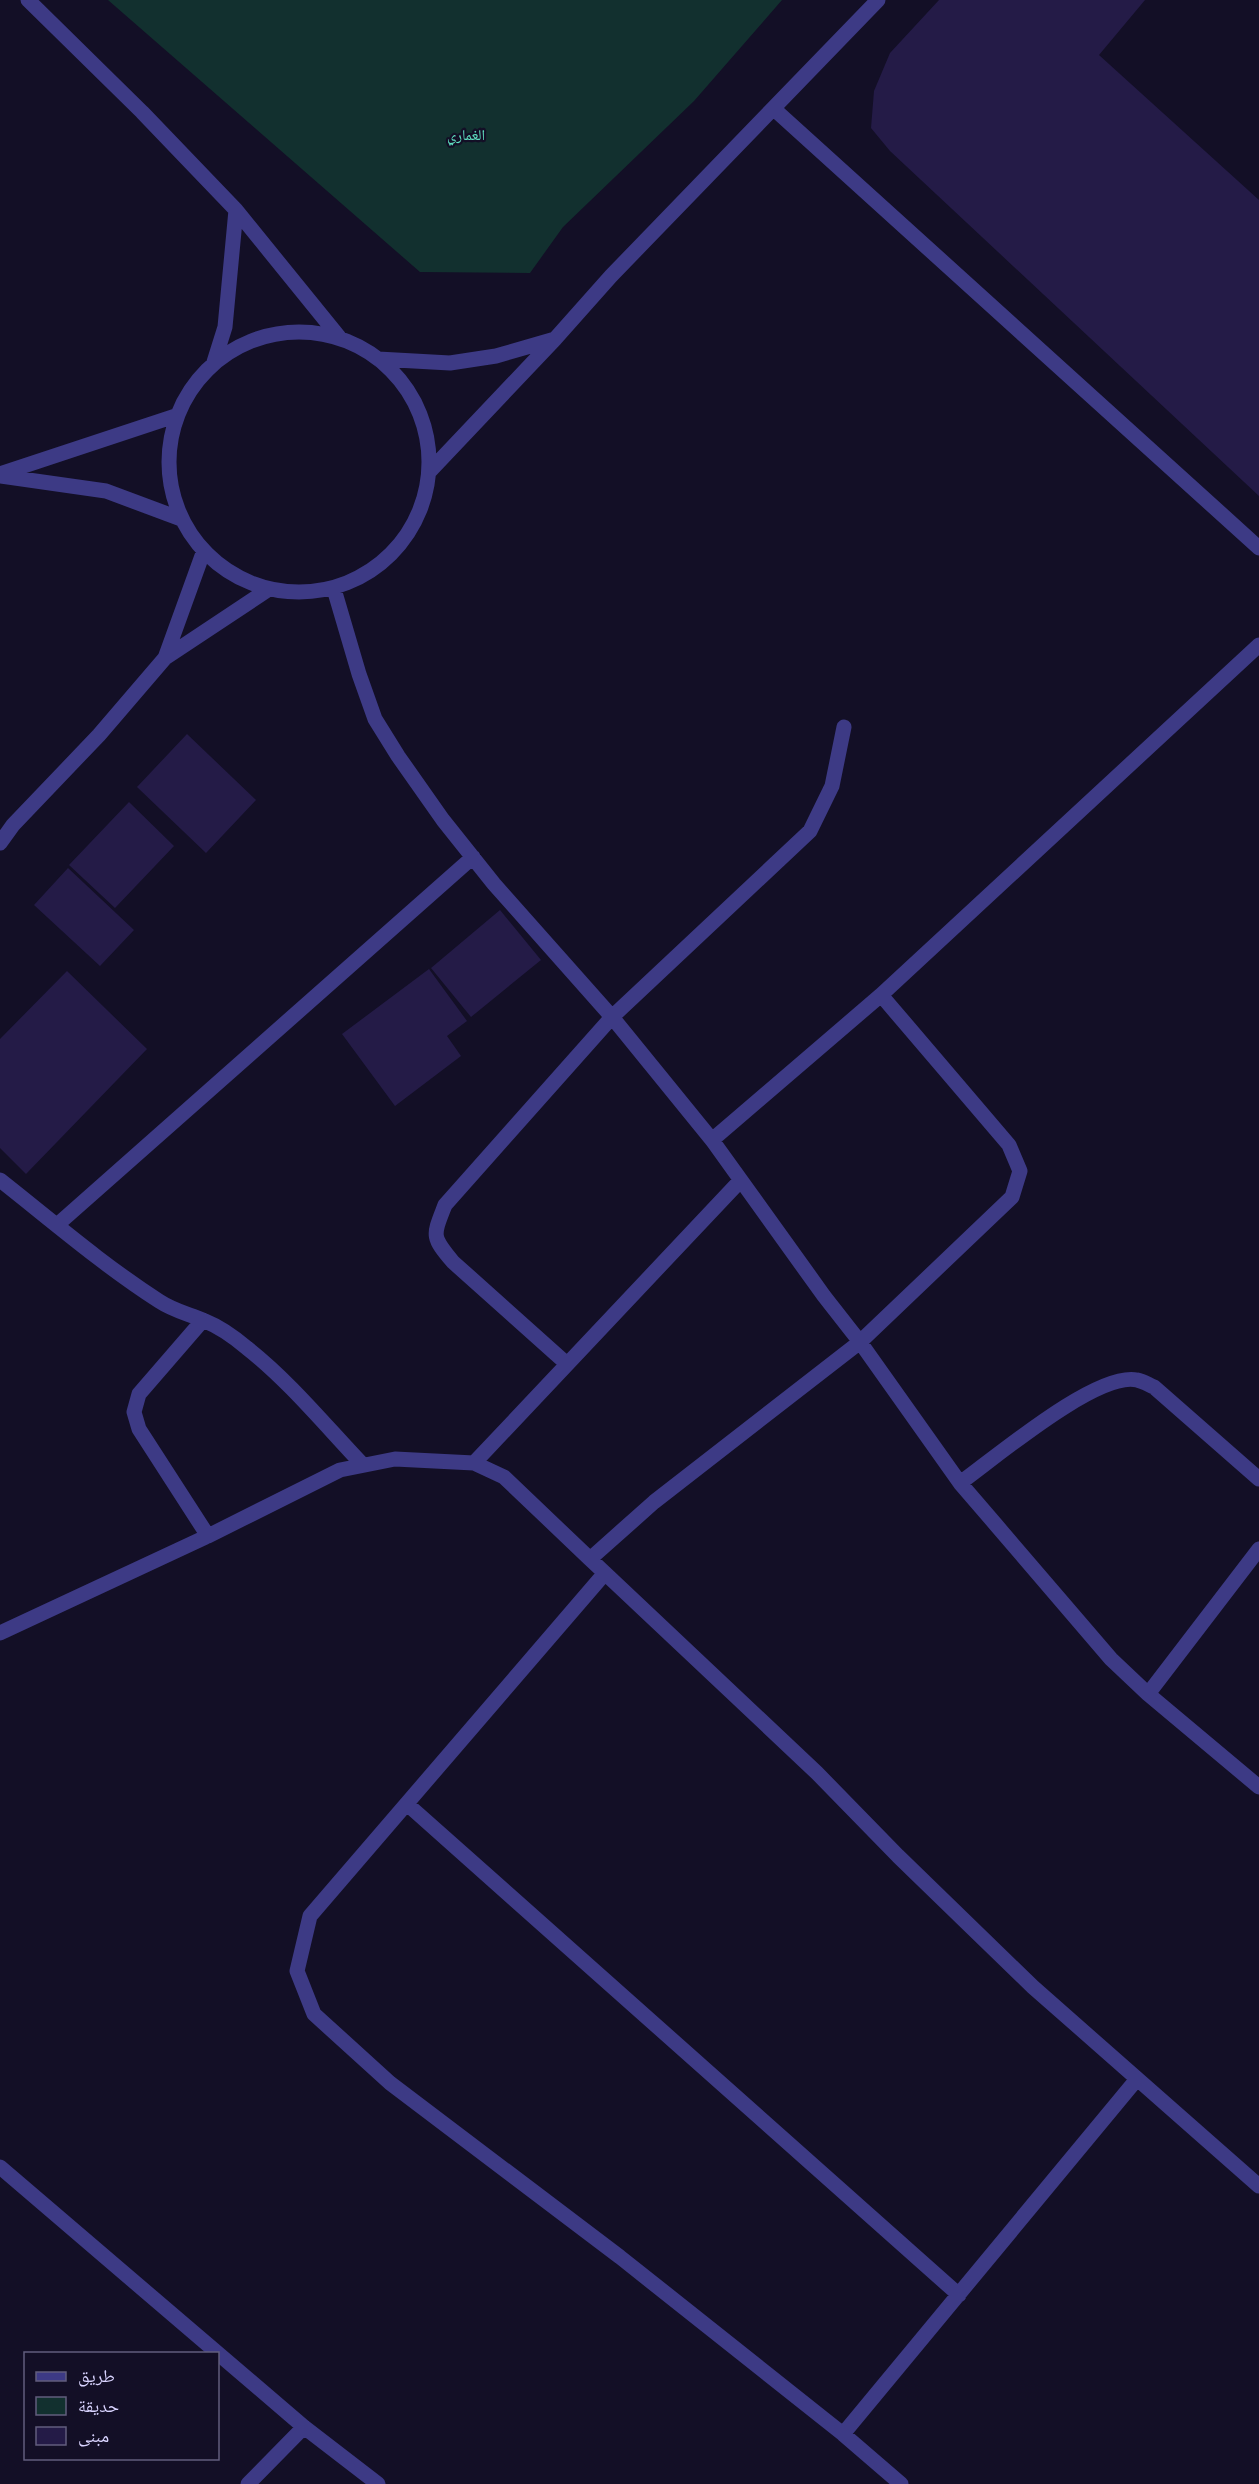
<svg xmlns="http://www.w3.org/2000/svg" width="1259" height="2484" font-family="'Titillium Web','Noto Naskh Arabic',sans-serif">
	<style>
		.green { fill: #12302f }
		.building { fill: #241b47 }
		.lines { fill: none; stroke-linecap: round; stroke-linejoin: round }
		.minor { stroke: #3d3a85; stroke-width: 15 }
		.labels { text-anchor: middle; dominant-baseline: central; stroke-width: 4.5; stroke-linejoin: round; paint-order: stroke }
		.park-label { font-size: 15px; fill: #5fe0c0; stroke: #130f26 }
	</style>
	<rect width="100%" height="100%" fill="#130f26"/>
	<path class="green" d="M108,0H782L694,101L563,227L530,273L420,272Z"/>
	<path class="building" d="M939,0H1145L1099,55L1259,200V496L890,151L871,128L874,91L890,53Z
		M187,734L256,800L206,853L137,787Z
		M129,802L174,846L115,908L69,865Z
		M68,868L134,930L100,966L34,905Z
		M500,910L541,960L471,1017L431,968Z
		M429,969L467,1021L447,1036L461,1056L395,1106L342,1034Z
		M67,971L147,1049L26,1174L0,1148V1039Z"/>
	<g class="lines">
		<path class="minor" d="M28,0L142,112L236,210L339,337
			M774,109L1259,548
			M169 462a130 130 0 1 1 260 0a130 130 0 1 1-260 0Z
			M378,359L450,363L496,356L555,339
			M214,362L225,327L236,210
			M429,472L555,339L611,276L878,0
			M0,474L175,416
			M0,476L106,491L181,519
			M334,589L359,674L375,719L398,756L443,820L494,884L612,1017L712,1140L824,1296L860,1342L960,1483L997,1526L1111,1659L1148,1694L1259,1787
			M1259,645L881,995L1009,1145L1020,1171L1012,1197L860,1342L654,1502L590,1559L817,1773L898,1856L1033,1987L1259,2186
			M165,658L203,553
			M0,843L13,825L99,735L165,658L269,589
			M712,1140L881,995
			M0,1180C52,1221 103,1265 159,1301C174,1311 189,1314 205,1321C220,1327 234,1337 247,1348C289,1381 325,1425 362,1464
			M57,1225L473,857
			M203,1320L139,1394L134,1412L139,1429L208,1536
			M567,1364L453,1262C431,1236 433,1236 445,1205L612,1017L810,831L832,786L844,727
			M474,1463L740,1181
			M960,1483C995,1458 1097,1371 1137,1380C1143,1381 1149,1385 1154,1387L1259,1479
			M605,1573L310,1916L297,1971L314,2014L390,2083L620,2257L843,2434L901,2484
			M0,1633L208,1536L340,1470L395,1459L474,1463L504,1477L590,1559
			M1148,1694L1259,1549
			M407,1804L959,2295
			M0,2167L304,2427L378,2484
			M843,2434L1137,2079
			M248,2484L304,2427"/>
	</g>
	<g class="labels">
		<g class="park-label">
			<text x="466" y="134">الغماري</text>
		</g>
	</g>
	<rect x="24" y="2352" width="195" height="108" fill="#130f26" stroke="#625e7d" stroke-width="1.5"/>
	<rect x="36" y="2372" width="30" height="9" fill="#3d3a85" stroke="#625e7d" stroke-width="1.5"/>
	<text x="78" y="2382" font-size="18" fill="#d9d4ff">طريق</text>
	<rect x="36" y="2397" width="30" height="18" fill="#12302f" stroke="#625e7d" stroke-width="1.5"/>
	<text x="78" y="2412" font-size="18" fill="#d9d4ff">حديقة</text>
	<rect x="36" y="2427" width="30" height="18" fill="#241b47" stroke="#625e7d" stroke-width="1.5"/>
	<text x="78" y="2442" font-size="18" fill="#d9d4ff">مبنى</text>
</svg>
